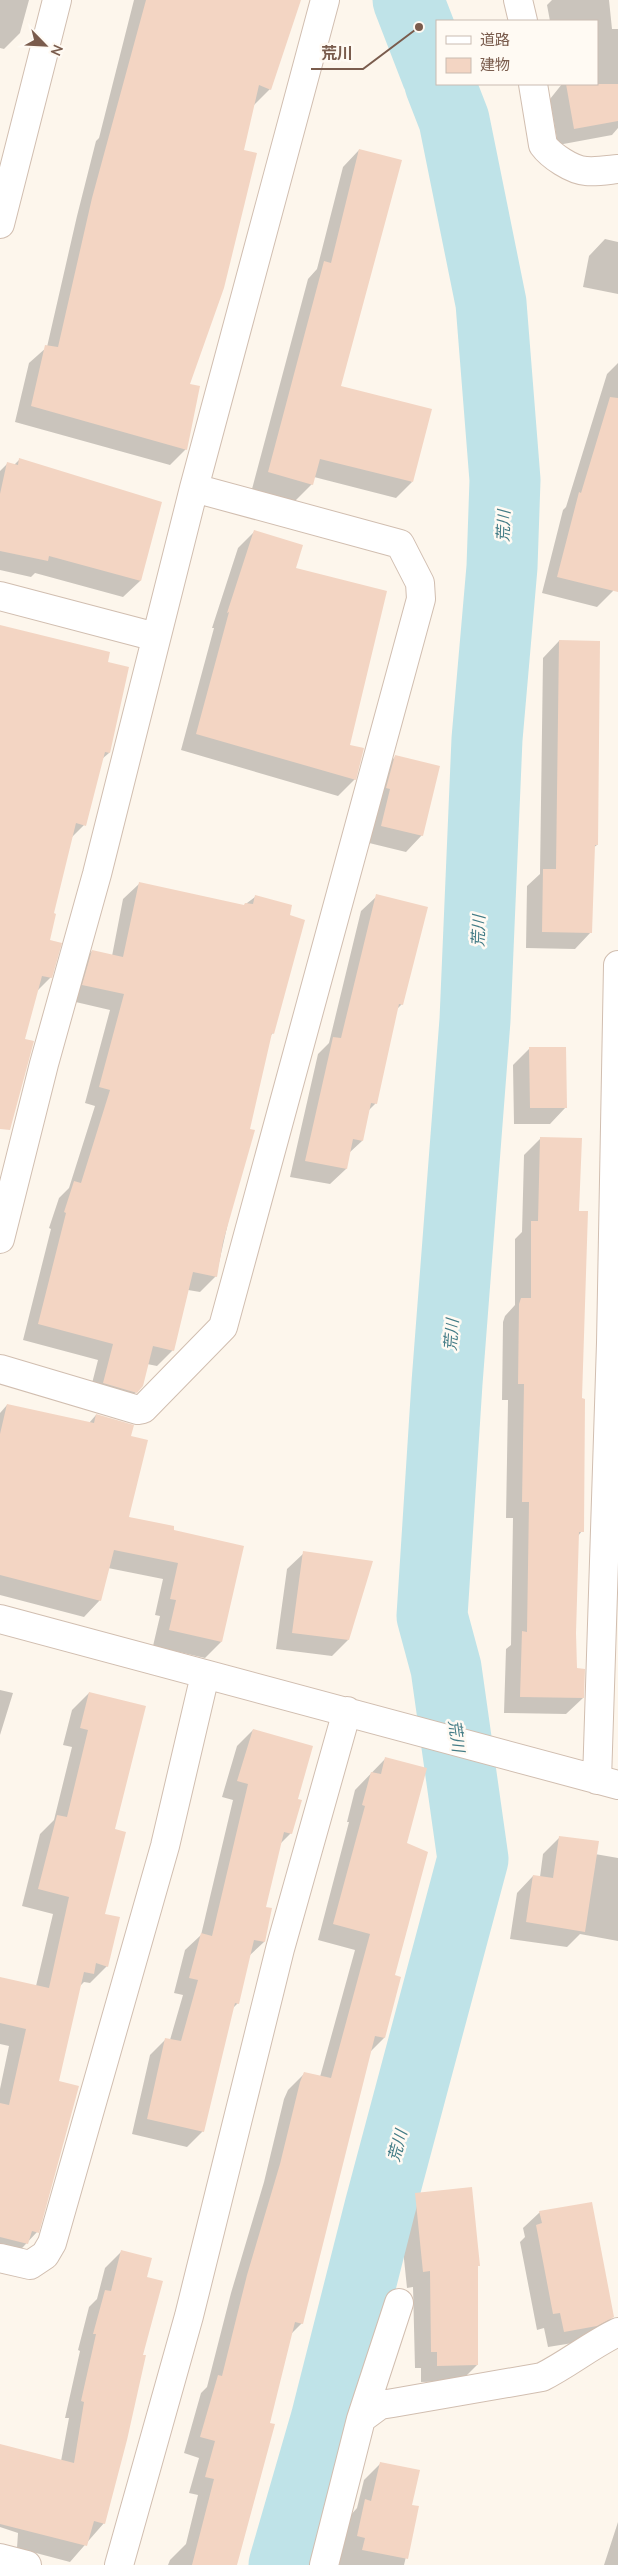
<svg xmlns="http://www.w3.org/2000/svg" width="618" height="2565" font-family="'Nunito Sans','Noto Sans JP',sans-serif">
	<style>
		.shadow { fill: #0003 }
		.lines { fill: none; stroke-linecap: round; stroke-linejoin: round }
		.river { stroke: #bfe3e8; stroke-width: 71 }
		.building { fill: #f3d5c3 }
		.minor-casing { stroke: #d1beb0; stroke-width: 30 }
		.minor { stroke: #fff; stroke-width: 28 }
		.labels { text-anchor: middle; dominant-baseline: central; stroke-width: 5; stroke-linejoin: round; paint-order: stroke }
		.water-label { font-size: 16px; font-style: italic; fill: #437c86; stroke: #fffaf3 }
		.leader { fill: none; stroke: #7a5c4d; stroke-width: 2 }
		.callout-dot { fill: #7a5c4d; stroke: #fffaf3; stroke-width: 2 }
		.callout-label { font-size: 16px; text-anchor: middle; font-weight: bold; fill: #7a5c4d; stroke: #fffaf3; stroke-width: 5; stroke-linejoin: round; paint-order: stroke }
	</style>
	<rect width="100%" height="100%" fill="#fdf6ec"/>
	<path class="shadow" d="M0,0H29L20,33L4,49L0,48Z
		M134,0H300L270,89L253,106L188,384L186,449L170,465L15,422L29,363L47,347L77,216L96,141L99,138Z
		M552,0H609L612,29H618V128L612,135L558,145L550,99L562,84H597V21H550L547,5Z
		M359,150L340,387L412,482L396,498L314,477L312,484L295,501L252,489L308,279L317,269L343,167Z
		M605,239L618,242V294L583,287L589,256Z
		M618,363V571L613,591L597,607L542,593L563,510L566,507L607,374Z
		M19,460L161,503L140,581L123,597L35,573L31,577L0,570V471L7,464L14,465Z
		M254,532L295,569L349,746L355,779L338,796L181,750L214,628H212L238,548Z
		M0,626L106,663L109,753L102,759L84,825L71,838L52,914L48,941L51,977L37,991L0,1102Z
		M559,641L597,845L593,848L591,932L575,949L526,948L527,886L540,874L543,658Z
		M395,757L422,835L406,852L365,842L379,773Z
		M139,884L243,906L255,897L273,1033L270,1036L216,1276L200,1292L188,1290L173,1350L157,1366L147,1364L142,1386L120,1408L88,1399L98,1360L23,1340L51,1229L49,1228L59,1198L69,1188L95,1106L85,1103L110,1010L67,1000L77,967L92,951L112,956L123,899Z
		M377,896L402,1004L397,1009L376,1103L368,1111L362,1141L349,1153L346,1169L330,1184L290,1177L318,1054L329,1043L361,911Z
		M530,1048L566,1107L550,1124H514L513,1065Z
		M541,1138L578,1212H587L580,1400L582,1531L578,1536L575,1633L576,1670L583,1698L566,1714L504,1713L506,1649L511,1645L513,1518H506L508,1400H502L503,1322L505,1316L515,1305V1239L522,1232L524,1155Z
		M7,1405L89,1423L96,1415L130,1437L127,1518L172,1531L221,1642L205,1658L153,1646L160,1616L155,1615L163,1579L108,1568L100,1600L84,1617L0,1595V1413Z
		M304,1553L348,1640L332,1656L276,1649L287,1569Z
		M0,1690L13,1693L0,1735Z
		M89,1693L113,1830L104,1915L107,1966L90,1983L84,1982L79,1987L57,2082L37,2232L10,2261L0,2258V2089L9,2046L0,2044V1978L36,1986L53,1914L22,1906L40,1834L54,1820L72,1747L63,1745L72,1710Z
		M253,1730L296,1800L291,1833L280,1844L264,1908L271,1909L264,1942L249,1956L238,2003L232,2009L203,2131L187,2147L132,2134L150,2055L166,2039L170,2040L183,1995L174,1993L185,1950L201,1935L233,1800L222,1797L237,1746Z
		M385,1759L406,1844L393,1976L400,1978L384,2038L370,2052L302,2323L290,2335L236,2565H168L170,2560L186,2544L198,2495L189,2493L199,2458L184,2453L201,2393L207,2387L231,2293L264,2182L284,2099L288,2090L305,2073L320,2077L355,1950L318,1940L349,1822H347L355,1790Z
		M560,1837L595,1854L618,1858V1941L580,1934L567,1947L510,1939L517,1893L533,1876L540,1877L543,1854Z
		M416,2194L479,2265L477,2267V2365L461,2381L421,2382V2368H415L413,2287L407,2288L399,2211Z
		M540,2212L612,2317L596,2334L579,2342L548,2347L544,2328L537,2330L520,2242L525,2237L523,2228Z
		M122,2251L146,2278L142,2356L104,2523L70,2562L17,2548L18,2533L0,2527V2446L61,2461L69,2418H65L80,2351L78,2350L89,2307L97,2299L105,2268Z
		M380,2464L410,2506L418,2507L404,2565H339L349,2517L357,2508L364,2480Z
		M618,2522V2565H604Z"/>
	<g class="lines">
		<path class="river" d="M408,0L437,75
			M284,2565L326,2420L380,2207L473,1859L446,1668L432,1616L447,1383L475,1020L487,739L502,567L505,480L491,303L454,120L440,84"/>
	</g>
	<path class="building" d="M146,0H301L271,90L259,85L244,150L257,153L224,288L190,384L200,386L187,450L31,406L45,345L58,347L92,198Z
		M566,84H618V121L574,129Z
		M359,149L402,160L341,386L432,409L413,482L320,459L313,485L268,472L324,261L331,263Z
		M610,397L618,398V592L557,577L579,492L581,493Z
		M19,458L162,502L141,581L49,556L48,561L0,551V494L7,462L18,465Z
		M254,530L303,545L296,568L387,591L350,745L364,748L356,780L196,734L229,612L227,613Z
		M0,625L110,652L108,662L129,667L110,753L105,752L86,826L76,823L54,913L56,914L50,940L62,943L52,978L42,976L25,1039L34,1041L10,1130L0,1129Z
		M559,640L600,641L598,845H595L592,933L542,932L543,869H556Z
		M395,755L440,766L423,836L381,826L390,789L386,788Z
		M139,882L244,905L245,903L253,904L255,895L292,905L290,915L305,920L274,1034L272,1033L250,1129L255,1130L223,1242L217,1277L193,1272L174,1351L153,1346L143,1386L137,1393L103,1383L113,1344L38,1324L66,1213L64,1212L74,1181L81,1183L110,1090L99,1087L124,994L82,985L92,950L123,957Z
		M376,894L428,907L403,1005L399,1004L377,1104L371,1103L363,1141L353,1139L347,1169L305,1161L333,1037L341,1038Z
		M529,1047H566L567,1108H530Z
		M540,1137L582,1138L579,1211H588L582,1398L585,1399L584,1532H579L576,1633L577,1668L585,1669L584,1698L520,1697L522,1631L527,1632L529,1502H522L524,1384H518L519,1304L521,1298H531V1221H538Z
		M7,1404L94,1423L96,1414L134,1425L131,1436L148,1440L129,1517L174,1526V1530L244,1546L222,1642L169,1630L176,1600L170,1599L178,1563L114,1550L101,1601L0,1575V1434Z
		M303,1551L373,1561L349,1640L292,1633Z
		M89,1692L146,1706L115,1829L126,1832L105,1914L120,1917L108,1967L96,1963L94,1974L84,1972L59,2081L79,2086L39,2233L32,2231L28,2244L0,2237V2103L9,2105L26,2029L0,2023V1977L49,1988L69,1897L38,1889L57,1815L67,1817L88,1730L80,1728Z
		M253,1729L313,1746L298,1799L302,1800L292,1834L284,1832L266,1907L272,1908L265,1942L254,1940L239,2004L235,2003L204,2132L147,2119L165,2038L181,2041L198,1980L189,1978L201,1933L212,1936L248,1784L237,1781Z
		M385,1757L427,1768L407,1843L428,1852L395,1975L401,1977L385,2038L375,2036L303,2324L295,2322L270,2423L275,2424L237,2565H192L214,2479L205,2477L215,2441L200,2437L218,2375L222,2376L247,2275L280,2164L300,2082L304,2072L331,2078L370,1934L333,1924L365,1806L362,1805L371,1772L381,1774Z
		M559,1836L599,1841L585,1932L526,1922L533,1875L553,1878Z
		M472,2187L480,2266H478V2365L437,2366V2352H431L430,2271L423,2272L415,2193Z
		M592,2202L614,2317L597,2326L564,2332L560,2313L553,2314L536,2225L542,2223L539,2211Z
		M121,2250L152,2258L147,2277L163,2281L143,2355H146L127,2440L105,2524L94,2521L87,2546L0,2524V2444L74,2463L84,2402L81,2401L96,2334H93L105,2290L111,2291Z
		M380,2462L420,2470L412,2505L419,2506L408,2559L362,2550L365,2538L357,2536L365,2499L371,2501Z"/>
	<g class="lines">
		<defs>
			<path id="minor" d="M518,0L523,21
				M533,84L543,145C551,156 572,170 586,171C596,172 608,170 618,169
				M0,224L57,0
				M0,596L156,637
				M0,1239L44,1064L97,874L194,488L325,0
				M0,1369L138,1410L143,1409L223,1327L421,599L420,583L400,544L194,488
				M0,1619L618,1785
				M597,1780L611,1343L618,965
				M0,2258L30,2265L45,2255L52,2243L165,1846L205,1675
				M361,2419L399,2303
				M0,2558L27,2565
				M119,2565L189,2316L280,1949L347,1711
				M324,2565L361,2419L380,2405L393,2403L542,2377C568,2364 591,2345 618,2332"/>
		</defs>
		<use href="#minor" class="minor-casing"/>
		<use href="#minor" class="minor"/>
	</g>
	<g class="labels">
		<g class="water-label">
			<text transform="translate(504 526) rotate(-88)">荒川</text>
			<text transform="translate(479 931) rotate(-88)">荒川</text>
			<text transform="translate(452 1335) rotate(-86)">荒川</text>
			<text transform="translate(456 1736) rotate(82)">荒川</text>
			<text transform="translate(398 2146) rotate(-75)">荒川</text>
		</g>
	</g>
	<path class="leader" d="M419 27L363 69H311"/>
	<circle class="callout-dot" cx="419" cy="27" r="5"/>
	<g class="callout-label">
		<text x="337" y="59">荒川</text>
	</g>
	<rect x="436" y="20" width="162" height="65" fill="#fffaf3" stroke="#cabbb1"/>
	<rect x="446" y="36" width="25" height="8" fill="#ffffff" stroke="#cabbb1"/>
	<text x="480" y="45" font-size="15" fill="#7a5c4d">道路</text>
	<rect x="446" y="58" width="25" height="15" fill="#f3d5c3" stroke="#cabbb1"/>
	<text x="480" y="70" font-size="15" fill="#7a5c4d">建物</text>
	<g transform="translate(45 45) rotate(114)" stroke="#fffaf3" stroke-width="4" paint-order="stroke">
	<path d="M0-4L9 19L0 12L-9 19Z" fill="#7a5c4d"/>
	<text y="-8" font-size="14" font-weight="bold" text-anchor="middle" fill="#7a5c4d">N</text>
	</g>
</svg>
